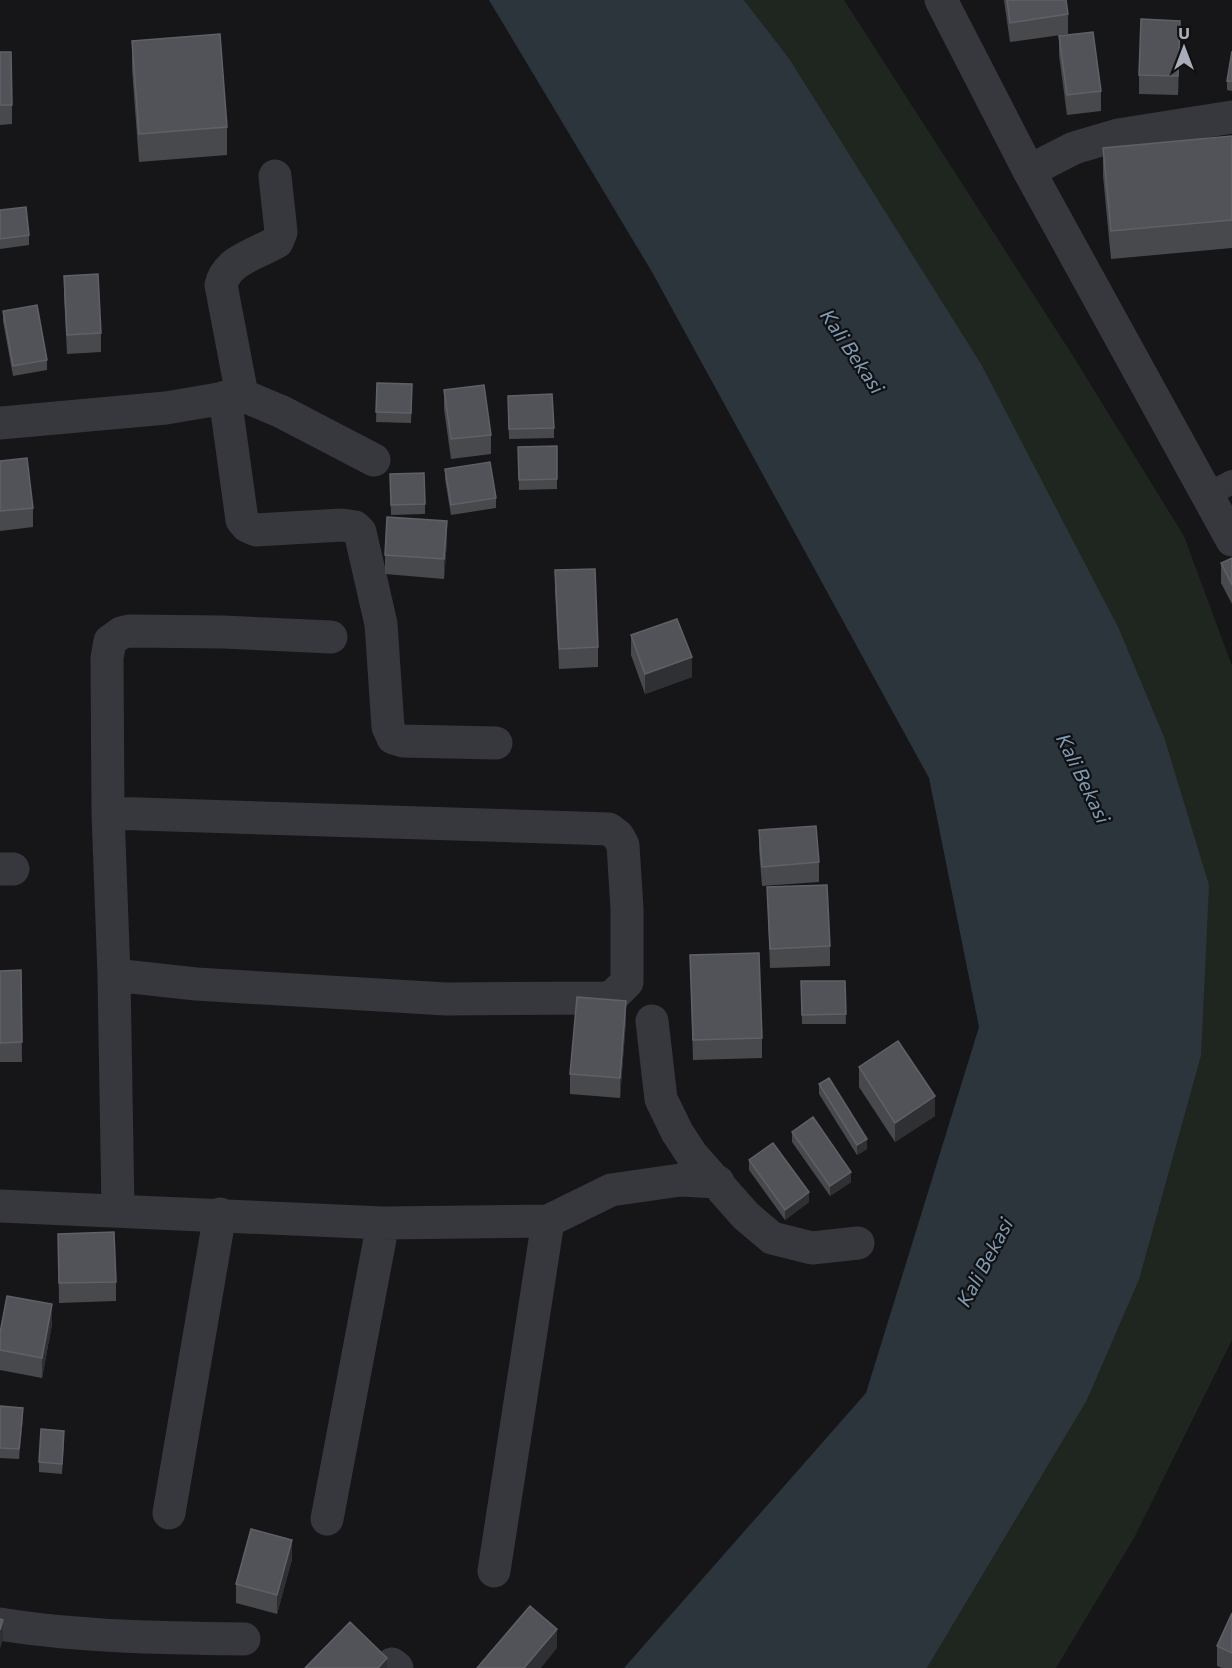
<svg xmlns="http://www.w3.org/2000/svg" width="1232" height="1668" font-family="Commissioner,sans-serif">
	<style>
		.green { fill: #1e261f }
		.water { fill: #2c353c }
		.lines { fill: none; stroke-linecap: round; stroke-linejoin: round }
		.service { stroke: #37383d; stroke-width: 24 }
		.minor { stroke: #37383d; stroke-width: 33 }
		.wall { fill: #47494d }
		.shaded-wall { fill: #2f3033 }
		.building { fill: #525359; stroke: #5f6168; stroke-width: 1.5 }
		.labels { text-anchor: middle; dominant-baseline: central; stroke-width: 4.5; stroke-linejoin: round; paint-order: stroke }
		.water-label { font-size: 20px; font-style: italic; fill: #7f9bb3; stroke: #111113 }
	</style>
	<rect width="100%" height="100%" fill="#161618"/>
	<path class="green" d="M744,0H844L1073,356L1184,536L1232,666V1340L1134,1538L1056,1668H927L1087,1400L1139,1280L1201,1056L788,57Z"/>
	<path class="water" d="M489,0H744L788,57L981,364L1119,629L1164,737L1209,885L1201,1056L1139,1280L1087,1400L927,1668H624L866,1393L979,1027L929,778L652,272Z"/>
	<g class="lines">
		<path class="service" d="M1207,495L1232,482"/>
		<path class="minor" d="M941,0L1029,171L1232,540
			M1029,171L1074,148L1118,135L1232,117
			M242,395L221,285C227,260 256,254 277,242L281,232L275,176
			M225,397L242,520L247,526L256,530L342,525L355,527L360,532L381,624L388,727L393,738L403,741L496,743
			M0,423L166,408L242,395L282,412L374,460
			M108,813L609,829L618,836L623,845L627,909V982L613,996L604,998L446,999L196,984L114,975
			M0,869H13
			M652,1021L661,1099L677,1132L692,1155L746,1216L772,1238L812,1248L858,1243
			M0,1206L383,1223L548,1221L611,1190L680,1180L718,1182
			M118,1210L114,975L108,813L107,658L110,641L121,633L129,631L223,632L331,637
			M169,1513L220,1214
			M327,1519L383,1223
			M494,1571L548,1221
			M0,1624C81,1637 163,1638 244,1639
			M392,1664L397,1668"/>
	</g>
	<path class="wall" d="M1004,0H1066L1068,14V34L1010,42Z
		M1059,36L1101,91V111L1067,115L1059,55Z
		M1180,40L1178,95L1139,94V75Z
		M132,41L227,127V155L139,162L132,69Z
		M1232,51V91L1227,90V81Z
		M0,52L12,105V124L0,125Z
		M1232,136V248L1111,259L1103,176V148Z
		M0,210L29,235V245L0,249Z
		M64,276L101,333V352L67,354L64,295Z
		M3,311L47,360V370L13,376L3,321Z
		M377,383L412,394L411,423L376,422Z
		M444,390L491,435V454L451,459L444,409Z
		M508,406L554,428V438L509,439Z
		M557,446V489L519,490L518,447Z
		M0,461L33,508V527L0,531Z
		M445,469L496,498V508L451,515L445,479Z
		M390,474L425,504V514L391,515Z
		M447,541L444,579L385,574V555Z
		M1232,558V604L1221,583V563Z
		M555,570L598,647V667L559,669L555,590Z
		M631,635L692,677L645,694L631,655Z
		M759,830L819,862V882L762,886L759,849Z
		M767,887L830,946V966L770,968Z
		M690,955L762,1038V1058L693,1060Z
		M21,970L22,1062H0V971Z
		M801,981H845L846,1024H802Z
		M626,1020L620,1098L570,1094V1074Z
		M859,1067L935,1116L895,1142L859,1087Z
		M819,1084L867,1149L857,1155L819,1094Z
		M792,1132L851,1182L830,1196L792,1142Z
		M749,1160L809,1202L785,1220L749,1170Z
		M58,1234L116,1282V1301L59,1303Z
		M52,1324L42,1378L0,1370V1333Z
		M0,1406L23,1418L19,1459L0,1458Z
		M64,1441L62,1474L39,1472V1462Z
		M292,1559L277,1614L236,1603V1584Z
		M1232,1613V1668H1222L1217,1666V1646Z"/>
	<path class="shaded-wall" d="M1180,21V40L1178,95V76Z
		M447,521V541L444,579V559Z
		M692,657V677L645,694V674Z
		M626,1001V1020L620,1098V1078Z
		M935,1096V1116L895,1142V1123Z
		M867,1139V1149L857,1155V1145Z
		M851,1172V1182L830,1196V1186Z
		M809,1192V1202L785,1220V1210Z
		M52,1304V1324L42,1378V1358Z
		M23,1408V1418L19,1459V1449Z
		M292,1540V1559L277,1614V1595Z
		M3,1620V1639L0,1649V1630Z
		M557,1629V1648L541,1668H524Z
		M387,1658V1668H378Z"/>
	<path class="building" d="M1007,0H1066L1068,14L1010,23Z
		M1141,19L1180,21L1178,76L1139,75Z
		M1093,32L1101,91L1067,95L1059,36Z
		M220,34L227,127L139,134L132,41Z
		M1232,51V81H1227Z
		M0,52H11L12,105H0Z
		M1232,136V220L1111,231L1103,148Z
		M26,207L29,235L0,239V210Z
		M98,274L101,333L67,335L64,276Z
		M37,305L47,360L13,366L3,311Z
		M377,383L412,384L411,413L376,412Z
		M484,385L491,435L451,439L444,390Z
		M552,394L554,428L509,429L508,396Z
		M557,446V479L519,480L518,447Z
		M27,458L33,508L0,511V461Z
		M490,462L496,498L451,505L445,469Z
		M424,473L425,504L391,505L390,474Z
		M387,517L447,521L444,559L385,555Z
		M1232,558V585L1221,563Z
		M595,569L598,647L559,649L555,570Z
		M677,619L692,657L645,674L631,635Z
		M816,826L819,862L762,867L759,830Z
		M827,885L830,946L770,949L767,887Z
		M759,953L762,1038L693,1040L690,955Z
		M21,970L22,1042L0,1043V971Z
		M801,981H845L846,1014L802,1015Z
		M577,997L626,1001L620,1078L570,1074Z
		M898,1041L935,1096L895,1123L859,1067Z
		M829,1078L867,1139L857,1145L819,1084Z
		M813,1117L851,1172L830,1186L792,1132Z
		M773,1143L809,1192L785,1210L749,1160Z
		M114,1232L116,1282L59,1283L58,1234Z
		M7,1296L52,1304L42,1358L0,1350V1333Z
		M0,1406L23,1408L19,1449L0,1448Z
		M41,1429L64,1431L62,1464L39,1462Z
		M251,1529L292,1540L277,1595L236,1584Z
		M530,1606L557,1629L524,1668H477Z
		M1232,1613V1653L1217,1646Z
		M0,1619L3,1620L0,1630Z
		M350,1622L387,1658L378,1668H305Z"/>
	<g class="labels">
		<g class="water-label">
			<text transform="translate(853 351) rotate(56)">Kali Bekasi</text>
			<text transform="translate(1084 778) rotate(64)">Kali Bekasi</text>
			<text transform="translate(984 1262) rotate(-62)">Kali Bekasi</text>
		</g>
	</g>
	<g transform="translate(1184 48)" stroke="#111113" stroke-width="4.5" paint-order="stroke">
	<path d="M0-4.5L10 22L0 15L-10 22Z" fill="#a8adb8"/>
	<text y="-9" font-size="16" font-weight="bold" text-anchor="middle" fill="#a8adb8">U</text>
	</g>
</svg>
